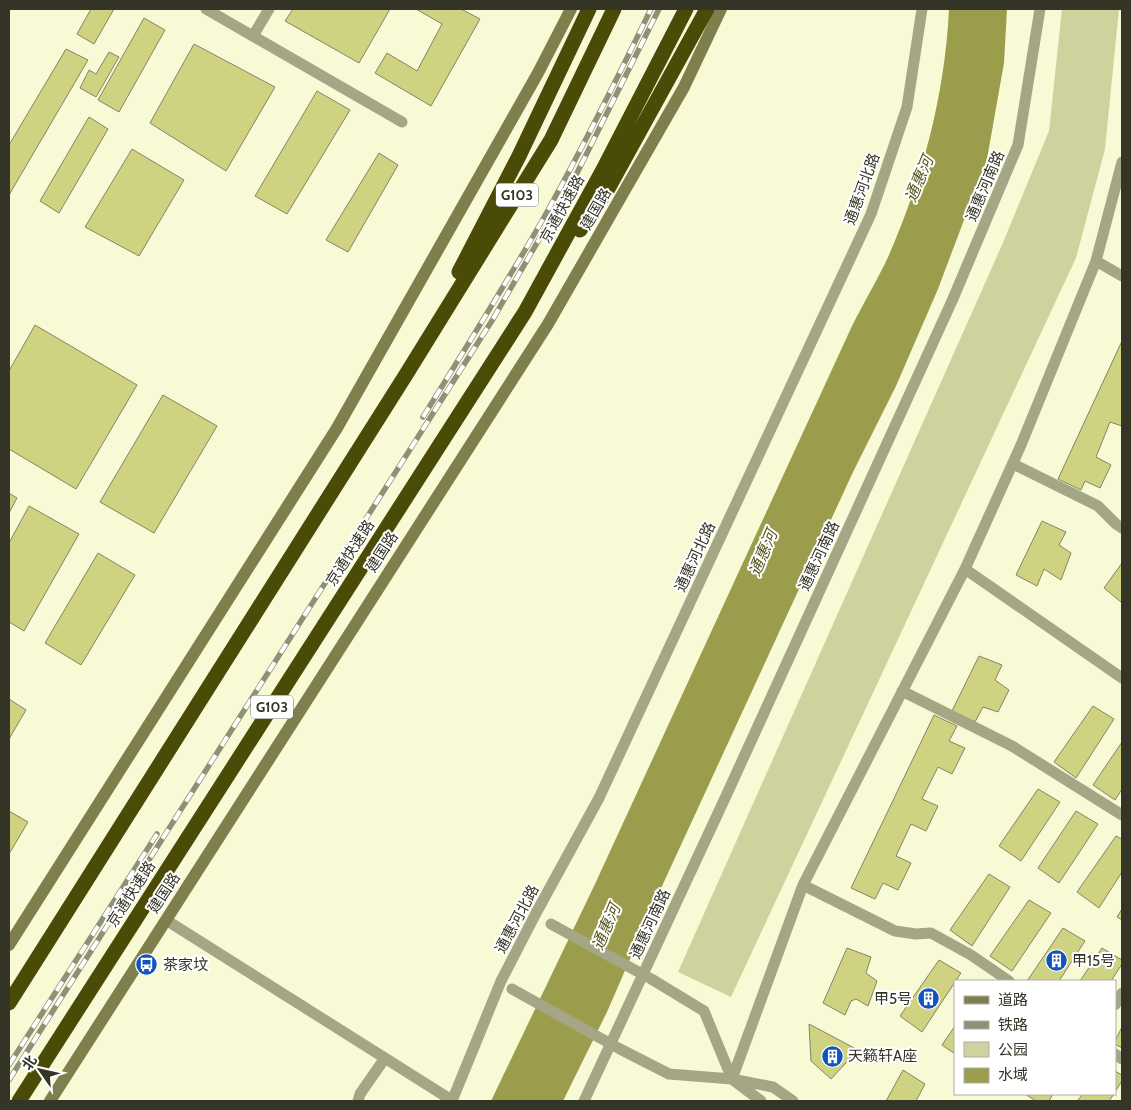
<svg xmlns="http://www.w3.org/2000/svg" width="1131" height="1110" font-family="Cabin,'Noto Sans SC',sans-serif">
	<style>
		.green { fill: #d0d29e }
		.water { fill: #9b9d4d }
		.building { fill: #cfd281; stroke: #838564 }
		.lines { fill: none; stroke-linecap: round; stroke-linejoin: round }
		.minor { stroke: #a4a685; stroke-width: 11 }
		.secondary { stroke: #7e7f4d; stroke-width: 12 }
		.motorway { stroke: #4b4b08; stroke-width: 15 }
		.rail-casing { stroke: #8f9078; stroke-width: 5.5 }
		.rail { stroke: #fff; stroke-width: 4; stroke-dasharray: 11; stroke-linecap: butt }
		.minor-bridge { stroke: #a4a685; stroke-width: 11 }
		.labels { text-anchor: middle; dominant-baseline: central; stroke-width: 4; stroke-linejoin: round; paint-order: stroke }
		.shield { fill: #fff; stroke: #717168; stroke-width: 1 }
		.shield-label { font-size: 14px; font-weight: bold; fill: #343427 }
		.street-label { font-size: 15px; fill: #343427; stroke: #fff }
		.poi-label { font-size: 15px; fill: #343427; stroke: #fff; text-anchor: start }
		.water-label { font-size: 16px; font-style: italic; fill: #56571c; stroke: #fff }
	</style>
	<rect width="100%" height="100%" fill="#f8fad6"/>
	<path class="green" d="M1062,9H1119L1105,149L1076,258L731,997L678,972L1002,245L1049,131Z"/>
	<path class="water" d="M949,9H1007L1004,63L987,159L938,289L896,386L853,472L657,897L607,1012L563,1101H491L595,884L852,326C864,302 878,279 889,255C923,177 945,94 949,9Z"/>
	<path class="building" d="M91,9H114L94,44L77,34Z
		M293,9H390L359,63L285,21Z
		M416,9H461L480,19L431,106L375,73L387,53L417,71L442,24Z
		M144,18L165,30L119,112L98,100Z
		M194,44L275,87L226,171L150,123Z
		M66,49L88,60L9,195V145Z
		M109,52L119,57L96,97L80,88L89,70L96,74Z
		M317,91L350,110L287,214L255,196Z
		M89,117L108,129L59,213L40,201Z
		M132,149L184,180L139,256L85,227Z
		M379,153L398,165L348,252L326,240Z
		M35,325L137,385L76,489L9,449V371Z
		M1122,341V426L1110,422L1096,457L1111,465L1100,488L1085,481L1081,490L1058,479Z
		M163,395L217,426L154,533L100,502Z
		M9,493L17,498L9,513Z
		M29,506L79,534L24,631L9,622V543Z
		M1042,521L1066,532L1059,545L1071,553L1061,580L1044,569L1037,586L1016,575Z
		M98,553L135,575L81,665L45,643Z
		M1122,563V600L1121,602L1104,588Z
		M979,656L1002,665L995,680L1009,690L998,712L983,707L975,722L952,711Z
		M9,699L26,710L9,739Z
		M1093,706L1114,719L1076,778L1054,762Z
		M934,715L957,726L949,741L965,748L952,774L938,767L922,799L938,806L926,831L911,824L896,856L911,863L898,890L883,883L875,899L851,888Z
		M1122,742V789L1115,800L1093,785Z
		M1038,789L1060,802L1021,861L999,846Z
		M9,811L28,822L9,854Z
		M1076,811L1098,824L1059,883L1038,868Z
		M1116,836L1122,839V872L1099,908L1077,892Z
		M989,874L1010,887L972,946L950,930Z
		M1029,900L1051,913L1012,971L990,956Z
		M1122,909V920L1117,917Z
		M1063,928L1085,941L1059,981H1027Z
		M847,948L871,957L866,973L877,981L868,1006L856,999L851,1001L845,1015L823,1003Z
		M1102,948L1122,960V964L1111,981H1080Z
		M939,960L961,973L922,1032L900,1016Z
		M809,1024L858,1050L831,1079L811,1061Z
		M955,1026V1054L942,1045Z
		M1122,1027V1048L1115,1044V1041Z
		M903,1070L925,1084L916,1101H886Z
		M1115,1071L1122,1075V1081L1115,1092Z
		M1025,1094H1053L1049,1101H1036Z
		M1083,1094H1114L1109,1101H1077Z"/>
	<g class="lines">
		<path class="minor" d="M206,9L402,122
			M253,36L269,9
			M1096,261L1122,276
			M1013,464L1098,506L1116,524L1122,528
			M965,569L1122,678
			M902,691L1012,746L1122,815
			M803,885L895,931L916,934L931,933L971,955L1009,981
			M166,920L453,1101
			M653,980L704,1011L732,1079L761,1101
			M1115,1005L1122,993
			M620,1049L669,1074L732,1079L773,1087L793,1101
			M1115,1054L1122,1059
			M732,1079L803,885L965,569L1021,445L1096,261L1122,162
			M358,1101L360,1094L385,1058
			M452,1101L501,981L535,915L599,798L871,214L907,107L922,9
			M584,1101L726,796L952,301L1018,145L1040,9"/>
		<path class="secondary" d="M9,945L337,428L538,73L571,9
			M50,1101L548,324L684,87L721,9"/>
		<path class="motorway" d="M580,230L609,187L707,9
			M459,272L519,156L589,9
			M9,1003L407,373L551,140L614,9
			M19,1101L525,312L605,166L686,9"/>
		<defs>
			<path id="rail" d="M423,417C465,349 508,281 547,212C584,145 618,77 651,9
				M9,1065L157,834
				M9,1080L493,319L574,179L659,9"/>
		</defs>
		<use href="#rail" class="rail-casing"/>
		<use href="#rail" class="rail"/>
		<path class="minor-bridge" d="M551,924L653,980
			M512,989L620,1049"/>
	</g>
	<defs>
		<symbol id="building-disc" viewBox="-11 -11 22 22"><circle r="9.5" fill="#1054be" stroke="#fff"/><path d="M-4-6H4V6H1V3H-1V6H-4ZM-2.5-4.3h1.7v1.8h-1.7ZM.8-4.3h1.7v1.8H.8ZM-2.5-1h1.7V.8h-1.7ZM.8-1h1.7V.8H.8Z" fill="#fff"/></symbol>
		<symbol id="bus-disc" viewBox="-11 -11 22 22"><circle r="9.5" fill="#1054be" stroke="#fff"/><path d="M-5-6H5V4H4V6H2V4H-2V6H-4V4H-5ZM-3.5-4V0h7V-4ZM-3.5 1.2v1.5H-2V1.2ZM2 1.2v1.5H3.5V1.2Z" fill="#fff"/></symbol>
	</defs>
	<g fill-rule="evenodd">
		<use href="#building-disc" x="1044" y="948" width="25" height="25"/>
		<use href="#bus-disc" x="134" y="952" width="25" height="25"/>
		<use href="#building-disc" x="916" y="986" width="25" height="25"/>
		<use href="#building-disc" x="820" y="1044" width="25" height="25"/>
	</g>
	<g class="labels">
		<g class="shield">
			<rect x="496" y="183.5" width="42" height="23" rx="4"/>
			<rect x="251" y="695.5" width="42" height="23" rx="4"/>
		</g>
		<g class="shield-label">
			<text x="517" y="195">G103</text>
			<text x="272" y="707">G103</text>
		</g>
		<g class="street-label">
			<text transform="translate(985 186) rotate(-67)">通惠河南路</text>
			<text transform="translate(862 189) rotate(-70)">通惠河北路</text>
			<text transform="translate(562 209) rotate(-61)">京通快速路</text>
			<text transform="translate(596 209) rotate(-60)">建国路</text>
			<text transform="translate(382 552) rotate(-57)">建国路</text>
			<text transform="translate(350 553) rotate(-57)">京通快速路</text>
			<text transform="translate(819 556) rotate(-65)">通惠河南路</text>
			<text transform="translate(695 557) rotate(-65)">通惠河北路</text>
			<text transform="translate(164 893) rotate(-57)">建国路</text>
			<text transform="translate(131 894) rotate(-57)">京通快速路</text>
			<text transform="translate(517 919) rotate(-62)">通惠河北路</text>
			<text transform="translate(650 924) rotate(-65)">通惠河南路</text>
		</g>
		<g class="poi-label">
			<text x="1072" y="961">甲15号</text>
			<text x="163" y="965">茶家坟</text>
			<text x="912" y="999" text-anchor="end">甲5号</text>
			<text x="848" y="1056">天籁轩A座</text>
		</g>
		<g class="water-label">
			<text transform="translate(919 179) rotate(-67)">通惠河</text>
			<text transform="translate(763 553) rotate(-67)">通惠河</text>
			<text transform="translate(606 927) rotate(-67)">通惠河</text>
		</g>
	</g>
	<rect width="1131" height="1110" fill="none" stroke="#343427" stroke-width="20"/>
	<rect x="954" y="980" width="162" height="115" fill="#ffffff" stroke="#aeaea9"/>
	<rect x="964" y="996" width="25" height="8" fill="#7e7f4d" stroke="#aeaea9"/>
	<text x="998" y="1005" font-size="15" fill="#343427">道路</text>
	<rect x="964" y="1021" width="25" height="8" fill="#8f9078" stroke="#aeaea9"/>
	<text x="998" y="1030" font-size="15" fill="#343427">铁路</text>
	<rect x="964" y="1042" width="25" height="15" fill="#d0d29e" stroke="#aeaea9"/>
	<text x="998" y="1055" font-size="15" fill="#343427">公园</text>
	<rect x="964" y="1068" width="25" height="15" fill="#9b9d4d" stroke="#aeaea9"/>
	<text x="998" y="1080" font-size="15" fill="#343427">水域</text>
	<g transform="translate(40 1070) rotate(304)" stroke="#ffffff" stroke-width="4" paint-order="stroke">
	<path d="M0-4L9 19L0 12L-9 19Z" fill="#343427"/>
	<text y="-8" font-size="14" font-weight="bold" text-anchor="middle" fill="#343427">北</text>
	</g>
</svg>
